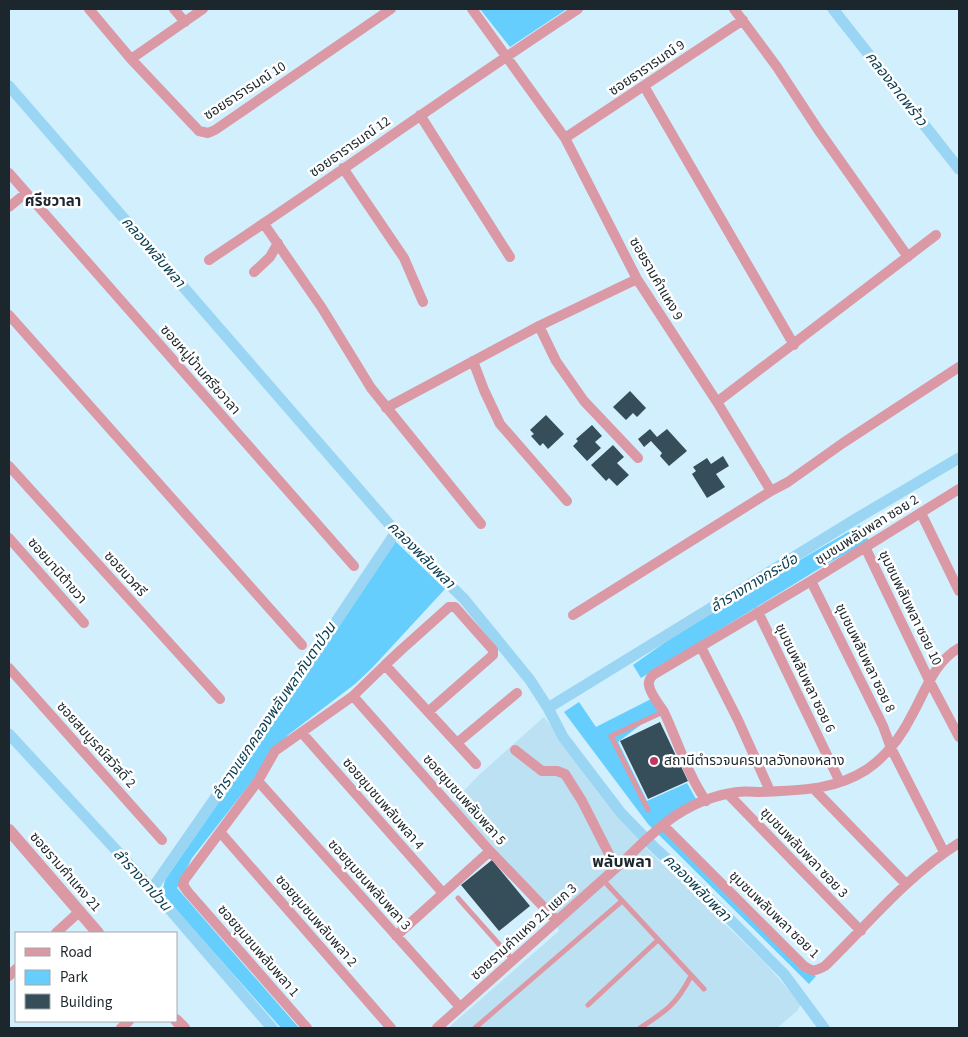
<svg xmlns="http://www.w3.org/2000/svg" width="968" height="1037" font-family="'Source Sans 3','Noto Sans Thai',sans-serif">
	<style>
		.built { fill: #bce1f3 }
		.green { fill: #65cefc }
		.lines { fill: none; stroke-linecap: round; stroke-linejoin: round }
		.canal { stroke: #9ad6f3; stroke-width: 11 }
		.building { fill: #354e5a }
		.service { stroke: #db98a5; stroke-width: 5 }
		.minor { stroke: #db98a5; stroke-width: 10 }
		.tertiary { stroke: #db98a5; stroke-width: 12 }
		.poi-dot { fill: #c43662; stroke: #fff; stroke-width: 2 }
		.labels { text-anchor: middle; dominant-baseline: central; stroke-width: 5; stroke-linejoin: round; paint-order: stroke }
		.street-label { font-size: 14px; fill: #1c272d; stroke: #fff }
		.poi-label { font-size: 14px; fill: #1c272d; stroke: #fff; text-anchor: start }
		.water-label { font-size: 15px; font-style: italic; fill: #0b3e51; stroke: #fff }
		.neighbourhood-label { font-size: 15px; font-weight: bold; fill: #1c272d; stroke: #fff }
		.quarter-label { font-size: 16px; font-weight: bold; fill: #1c272d; stroke: #fff }
	</style>
	<rect width="100%" height="100%" fill="#d1effd"/>
	<path class="built" d="M544,717L647,849L765,963L801,1004L797,1011L777,1028H448L559,931L553,913L453,802L479,775Z"/>
	<path class="green" d="M480,9H567L510,47Z
		M860,525L869,541L825,565L641,678L633,665L694,622Z
		M395,541L445,589L372,668L355,684L288,735L192,858L177,888L299,1028H281L162,894L165,880L243,767Z
		M651,699L659,711L618,742L647,801L687,783L696,799L653,829L648,824L564,712L579,702L596,727Z
		M664,828L802,967L816,976L809,984L658,834Z"/>
	<g class="lines">
		<path class="canal" d="M833,9L959,169
			M9,86L396,532L464,599L530,680L548,708L563,737L621,813L655,848L700,889L784,974L824,1028
			M548,708L859,517L959,458
			M9,734L152,889L272,1028
			M152,889L293,686L396,532"/>
	</g>
	<path class="building" d="M630,391L646,408L637,417L633,413L626,420L613,407Z
		M546,415L564,434L548,449L543,443L540,446L531,436L534,434L530,430Z
		M592,425L602,436L595,442L601,448L587,461L573,446L578,441L576,439Z
		M650,429L657,437L667,429L687,451L669,466L660,456L662,453L651,441L644,447L638,439Z
		M613,445L624,457L617,463L629,475L617,486L609,478L606,481L591,465Z
		M723,456L729,466L716,474L725,487L707,498L692,474L696,471L693,467L707,458L711,464Z
		M660,722L688,781L648,799L620,741Z
		M492,860L530,906L499,931L461,885Z"/>
	<g class="lines">
		<path class="service" d="M648,810L611,736L663,712
			M603,880L704,989
			M458,898L513,960
			M588,1005L658,940
			M475,1028L622,901
			M640,1028C666,1011 676,1005 691,976"/>
		<path class="minor" d="M89,9L131,59L199,131L208,133L215,130L391,9
			M174,9L185,22
			M472,9L565,138L637,279L717,402L771,491L788,482L843,443L959,367
			M734,9L777,67L819,131L908,257
			M131,59L203,9
			M644,86L794,345
			M420,115L510,257
			M565,138L743,20
			M343,168L404,258L423,302
			M9,173L354,566
			M9,207L26,193
			M264,224L322,308L371,388L481,524
			M209,260C333,178 454,90 578,9
			M254,272L270,257L278,243
			M9,315L302,645
			M539,326L556,361L584,401L638,458
			M473,361L484,390L500,424L567,501
			M717,402L936,235
			M386,408L539,326L637,279
			M9,466L220,699
			M921,513L959,591
			M9,538L84,623
			M865,547L929,680L959,737
			M811,581L883,726L891,748L944,852
			M758,612L840,782
			M573,615L771,491
			M701,647L738,720L770,791
			M385,665L401,650L449,607H455L493,650V655L428,712
			M9,668L162,840
			M353,696L490,851L557,921
			M302,733L443,893
			M457,743L517,693
			M515,750L542,771H557L565,774L582,801L616,868
			M258,781L460,1007
			M814,789L906,884
			M728,794L861,931
			M706,801C687,773 678,742 664,712C659,704 650,694 649,685C648,680 651,677 653,675L811,581L959,489
			M663,825L804,966C812,972 816,971 825,966C868,924 908,875 959,843
			M220,832L391,1028
			M56,933L79,912
			M396,936L490,851
			M9,976L16,969
			M121,1028L129,1021
			M307,1028L188,892L183,885L185,879L258,781L275,751L353,696L385,665L476,764
			M437,1028L626,859C660,825 688,799 737,792C745,791 753,792 760,792C798,790 833,791 866,770C887,756 901,737 912,715C925,692 934,662 959,648"/>
		<path class="tertiary" d="M9,830L98,933
			M176,1020L184,1028"/>
	</g>
	<circle class="poi-dot" cx="654" cy="761" r="5"/>
	<g class="labels">
		<g class="street-label">
			<text transform="translate(647 68) rotate(-34)">ซอยธารารมณ์ 9</text>
			<text transform="translate(245 91) rotate(-33)">ซอยธารารมณ์ 10</text>
			<text transform="translate(350 147) rotate(-35)">ซอยธารารมณ์ 12</text>
			<text transform="translate(656 279) rotate(60)">ซอยรามคำแหง 9</text>
			<text transform="translate(200 370) rotate(49)">ซอยหมู่บ้านศรีชวาลา</text>
			<text transform="translate(867 530) rotate(-32)">ชุมชนพลับพลา ซอย 2</text>
			<text transform="translate(57 571) rotate(49)">ซอยมานิต้าขวา</text>
			<text transform="translate(125 574) rotate(48)">ซอยนวศรี</text>
			<text transform="translate(910 608) rotate(64)">ชุมชนพลับพลา ซอย 10</text>
			<text transform="translate(865 658) rotate(64)">ชุมชนพลับพลา ซอย 8</text>
			<text transform="translate(805 678) rotate(64)">ชุมชนพลับพลา ซอย 6</text>
			<text transform="translate(96 745) rotate(48)">ซอยสมบูรณ์สวัสดิ์ 2</text>
			<text transform="translate(464 800) rotate(48)">ซอยชุมชนพลับพลา 5</text>
			<text transform="translate(383 804) rotate(49)">ซอยชุมชนพลับพลา 4</text>
			<text transform="translate(804 853) rotate(46)">ชุมชนพลับพลา ซอย 3</text>
			<text transform="translate(65 872) rotate(49)">ซอยรามคำแหง 21</text>
			<text transform="translate(369 885) rotate(48)">ซอยชุมชนพลับพลา 3</text>
			<text transform="translate(774 915) rotate(44)">ชุมชนพลับพลา ซอย 1</text>
			<text transform="translate(316 921) rotate(49)">ซอยชุมชนพลับพลา 2</text>
			<text transform="translate(524 932) rotate(-42)">ซอยรามคำแหง 21 แยก 3</text>
			<text transform="translate(258 951) rotate(49)">ซอยชุมชนพลับพลา 1</text>
		</g>
		<g class="poi-label">
			<text x="664" y="761">สถานีตำรวจนครบาลวังทองหลาง</text>
		</g>
		<g class="water-label">
			<text transform="translate(896 89) rotate(52)">คลองลาดพร้าว</text>
			<text transform="translate(153 252) rotate(49)">คลองพลับพลา</text>
			<text transform="translate(421 555) rotate(45)">คลองพลับพลา</text>
			<text transform="translate(754 583) rotate(-31)">ลำรางทางกระบือ</text>
			<text transform="translate(274 711) rotate(-56)">ลำรางแยกคลองพลับพลากับตาป่วน</text>
			<text transform="translate(142 880) rotate(48)">ลำรางตาป่วน</text>
			<text transform="translate(697 888) rotate(45)">คลองพลับพลา</text>
		</g>
		<g class="neighbourhood-label">
			<text x="53" y="201">ศรีชวาลา</text>
		</g>
		<g class="quarter-label">
			<text x="622" y="862">พลับพลา</text>
		</g>
	</g>
	<rect width="968" height="1037" fill="none" stroke="#1c272d" stroke-width="20"/>
	<rect x="15" y="932" width="162" height="90" fill="#ffffff" stroke="#a4a9ab"/>
	<rect x="25" y="948" width="25" height="8" fill="#db98a5" stroke="#a4a9ab"/>
	<text x="60" y="957" font-size="15" fill="#1c272d">Road</text>
	<rect x="25" y="970" width="25" height="15" fill="#65cefc" stroke="#a4a9ab"/>
	<text x="60" y="982" font-size="15" fill="#1c272d">Park</text>
	<rect x="25" y="994" width="25" height="15" fill="#354e5a" stroke="#a4a9ab"/>
	<text x="60" y="1007" font-size="15" fill="#1c272d">Building</text>
</svg>
